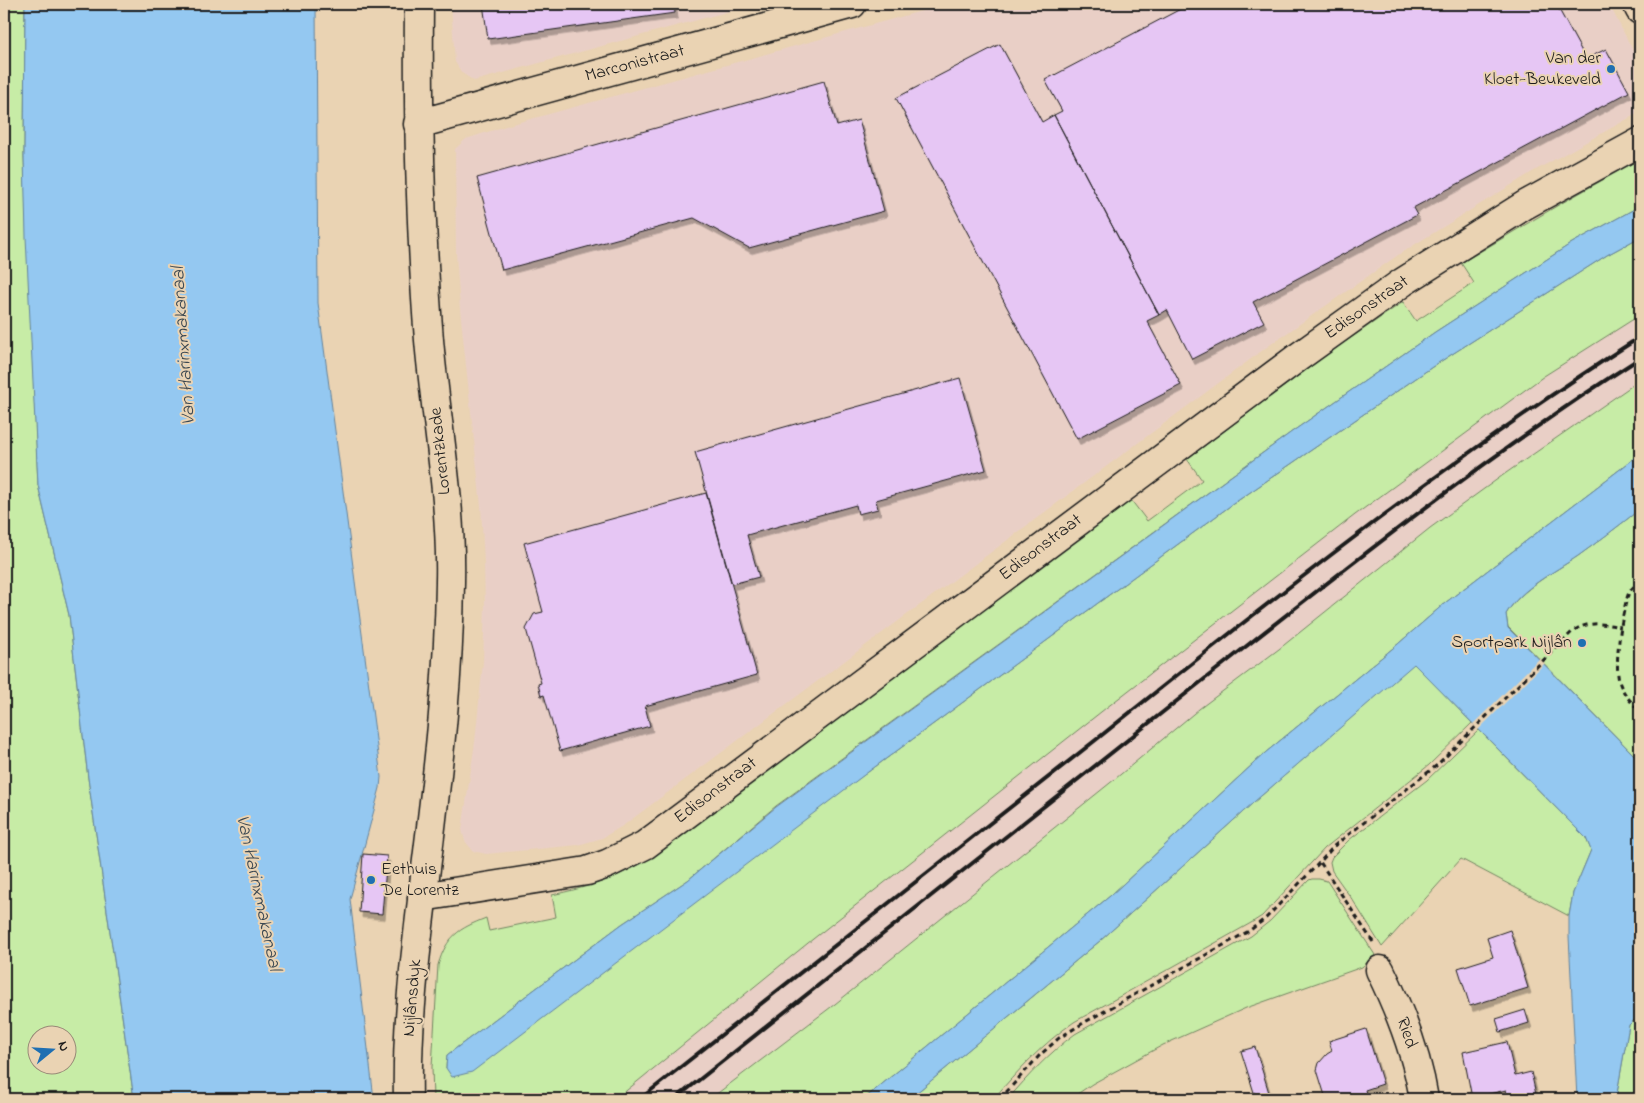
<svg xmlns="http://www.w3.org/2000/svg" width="1644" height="1103" font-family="'Indie Flower',sans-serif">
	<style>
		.built { fill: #e9cfc6 }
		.green { fill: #c7eca6; stroke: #728461; fill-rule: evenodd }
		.water { fill: #94c8f1; stroke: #64839c }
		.pier { fill: #ead3b3 }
		.building { fill: #e6c6f4; stroke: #1c1c1c; filter: url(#shadow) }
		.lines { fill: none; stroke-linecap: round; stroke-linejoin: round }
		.minor-casing { stroke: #1c1c1c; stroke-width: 31 }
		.tertiary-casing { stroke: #1c1c1c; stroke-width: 31 }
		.path { stroke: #1c1c1c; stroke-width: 3; stroke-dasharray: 5 4; stroke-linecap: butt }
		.minor { stroke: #ead3b3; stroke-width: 28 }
		.tertiary { stroke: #ead3b3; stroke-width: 28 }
		.rail { stroke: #1c1c1c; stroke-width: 4 }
		.poi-dot { fill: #1f6fb2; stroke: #ead3b3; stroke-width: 2 }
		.labels { text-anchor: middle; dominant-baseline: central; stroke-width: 4; stroke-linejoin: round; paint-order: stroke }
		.poi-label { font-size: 18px; fill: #1c1c1c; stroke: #ead3b3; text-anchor: end }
		.street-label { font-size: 18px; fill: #1c1c1c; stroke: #ead3b3 }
		.water-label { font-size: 19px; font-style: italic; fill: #3a4751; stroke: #ead3b3 }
	</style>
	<defs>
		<filter id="shadow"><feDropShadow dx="3" dy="5.5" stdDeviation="0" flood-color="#0004"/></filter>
	</defs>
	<rect width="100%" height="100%" fill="#ead3b3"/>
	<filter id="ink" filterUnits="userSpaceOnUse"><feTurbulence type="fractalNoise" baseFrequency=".02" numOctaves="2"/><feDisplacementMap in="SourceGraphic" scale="10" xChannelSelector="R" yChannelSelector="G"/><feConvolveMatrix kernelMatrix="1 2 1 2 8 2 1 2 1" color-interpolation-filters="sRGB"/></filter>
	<g filter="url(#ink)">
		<path class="built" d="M451,4H756L474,81L462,73L455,62Z
			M947,4H1609L1640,64V112L1534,171L1401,253L1267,347L624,825L602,838L578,845L486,854L473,851L465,841L462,830L475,742L483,662L485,605L484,563L481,506L460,309L456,253L455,149L466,139L509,125Z
			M1640,237V454L1623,467L864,1099H444L452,1077L1230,506Z"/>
		<path class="green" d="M4,4H25L24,157L38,485L69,615L88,778L134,1099H4ZM38,1036H68V1066H38Z
			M1640,159V206L1572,243L1435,332L1293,431L776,806L688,880L622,924L447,1055L446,1068L868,772L1230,506L1435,365L1607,255L1640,237V315L1544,376L1355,515L1106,708L813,939L616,1099H433L432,1067L438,965C447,936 458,929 486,918L489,931L556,917L552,895C587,887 611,881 642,863L1131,500L1147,521L1202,480L1187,459L1326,355L1403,302L1416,321L1474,283L1461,263L1560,204Z
			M1640,380V454L1445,603L1398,644L1265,753L1110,896L864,1099H710L835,1004L1115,779L1199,709L1279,649L1430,528L1506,473Z
			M1640,509V761L1508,627L1506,614C1522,588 1553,573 1578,556C1599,541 1620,525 1640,509Z
			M1414,663L1472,723L1429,765L1325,848L1262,916L1251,923L1074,1022C1042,1044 1018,1071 993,1099H909L1101,940L1254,802Z
			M1479,730L1586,838L1591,850L1573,893L1569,916L1461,859L1382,947L1354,902L1332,871L1330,862L1332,857L1349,840L1427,780Z
			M1312,879H1319L1327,881L1375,955L1362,967L1246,1008L1163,1045L1092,1084L1070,1099H1008C1029,1075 1049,1053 1075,1034L1251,936L1270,921L1309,880Z
			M1640,1014V1099H1616L1629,1025Z"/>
		<path class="water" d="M25,4H316L318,303L381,777L380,788L350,899L374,1099H134L88,778L69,615L38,485L26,237L24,157Z
			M1640,206V237L1607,255L1435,365L1230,506L868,772L472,1072L452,1077L446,1068L447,1055L622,924L688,880L776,807L1293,431L1435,332L1572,243Z
			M1640,454V509C1620,525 1599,541 1578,556C1553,573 1521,588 1506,614L1508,628L1640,761V1014L1629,1025L1616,1099H1577L1569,936V916L1573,893L1591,850L1586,838L1414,664L1254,802L1101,940L909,1099H864L1110,896L1265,753L1398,644L1445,603Z"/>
		<path class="pier" d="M1540,658L1545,663L1478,730L1473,724Z"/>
		<path class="building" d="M483,4H674L675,13L488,39Z
			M1190,4H1556L1586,59L1606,49L1629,92L1413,208L1417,215L1253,302L1264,322L1192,359L1167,310L1159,315L1054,115L1062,111L1045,80Z
			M1000,44L1042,122L1054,115L1159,315L1147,321L1181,385L1077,439L896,98Z
			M824,81L837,126L859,120L884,211L749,248L694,218L502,270L477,178Z
			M960,378L986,470L876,500L878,509L858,514L856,505L747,535L759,577L732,584L695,452Z
			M706,493L757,675L645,706L650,726L560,751L544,695L541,696L538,684L541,683L526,629L534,614L543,612L524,543Z
			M363,854L387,856L382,914L359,912Z
			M1510,930L1528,988L1470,1006L1458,968L1493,957L1487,938Z
			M1525,1010L1529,1023L1500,1032L1496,1019Z
			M1366,1029L1383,1084L1365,1090L1368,1099H1326L1317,1070L1319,1063L1327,1054L1332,1051L1329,1041Z
			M1507,1042L1515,1076L1531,1072L1537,1099H1508L1506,1090L1472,1098L1463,1052Z
			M1255,1047L1270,1096L1260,1099H1256L1241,1051Z"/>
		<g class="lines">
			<defs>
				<path id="minor" d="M1637,4L1640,10
					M418,124L852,4
					M422,897L587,871L607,864L645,845L1297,358L1403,282L1525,205L1640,142
					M1380,970C1400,1011 1417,1054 1424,1099"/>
				<path id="tertiary" d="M408,1099C406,1017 418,934 428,852C439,762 449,673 450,582C452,501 436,421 429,340C420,228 418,116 419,4"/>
			</defs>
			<use href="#minor" class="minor-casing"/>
			<use href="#tertiary" class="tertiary-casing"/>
			<path class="path" d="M1640,580C1636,584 1630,590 1628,595C1622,613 1613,666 1620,684C1624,695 1632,703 1640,711
				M1373,942L1320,862L1334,846L1436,766L1572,632C1588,620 1603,624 1621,627
				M1000,1099L1040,1055L1059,1038L1085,1022L1249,931L1266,918L1320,862"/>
			<use href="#minor" class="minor"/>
			<use href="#tertiary" class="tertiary"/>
			<path class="rail" d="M640,1099C792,979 945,859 1097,739C1273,598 1450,458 1640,337
				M675,1099C851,960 1026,820 1202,681C1345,569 1487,455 1640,358"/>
		</g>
	</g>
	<g class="poi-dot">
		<circle cx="1611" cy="69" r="5"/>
		<circle cx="1582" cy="643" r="5"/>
		<circle cx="371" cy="880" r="5"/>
	</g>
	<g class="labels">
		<g class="poi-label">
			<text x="1601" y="59">Van der<tspan x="1601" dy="21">Kloet-Beukeveld</tspan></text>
			<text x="1572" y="643">Sportpark Nijlân</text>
			<text x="381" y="870" text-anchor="start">Eethuis<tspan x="381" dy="21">De Lorentz</tspan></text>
		</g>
		<g class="street-label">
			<text transform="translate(635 64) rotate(-15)">Marconistraat</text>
			<text transform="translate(1367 308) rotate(-35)">Edisonstraat</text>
			<text transform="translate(441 451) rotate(-96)">Lorentzkade</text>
			<text transform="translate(1041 548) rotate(-37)">Edisonstraat</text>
			<text transform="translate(716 791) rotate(-37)">Edisonstraat</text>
			<text transform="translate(413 998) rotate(-85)">Nijlânsdyk</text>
			<text transform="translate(1406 1033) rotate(72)">Ried</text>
		</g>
		<g class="water-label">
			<text transform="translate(184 346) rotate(-94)">Van Harinxmakanaal</text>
			<text transform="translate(258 893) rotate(78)">Van Harinxmakanaal</text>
		</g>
	</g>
	<rect width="1644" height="1103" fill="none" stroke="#ead3b3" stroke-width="20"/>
	<rect x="10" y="10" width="1624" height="1083" fill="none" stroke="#1c1c1c" stroke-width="2" filter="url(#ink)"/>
	<g transform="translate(52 1050) rotate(72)"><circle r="24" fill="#ead3b3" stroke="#988a77"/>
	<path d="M0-4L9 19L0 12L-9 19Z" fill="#1f6fb2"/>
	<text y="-8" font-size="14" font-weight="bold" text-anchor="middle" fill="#1c1c1c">N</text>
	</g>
</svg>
